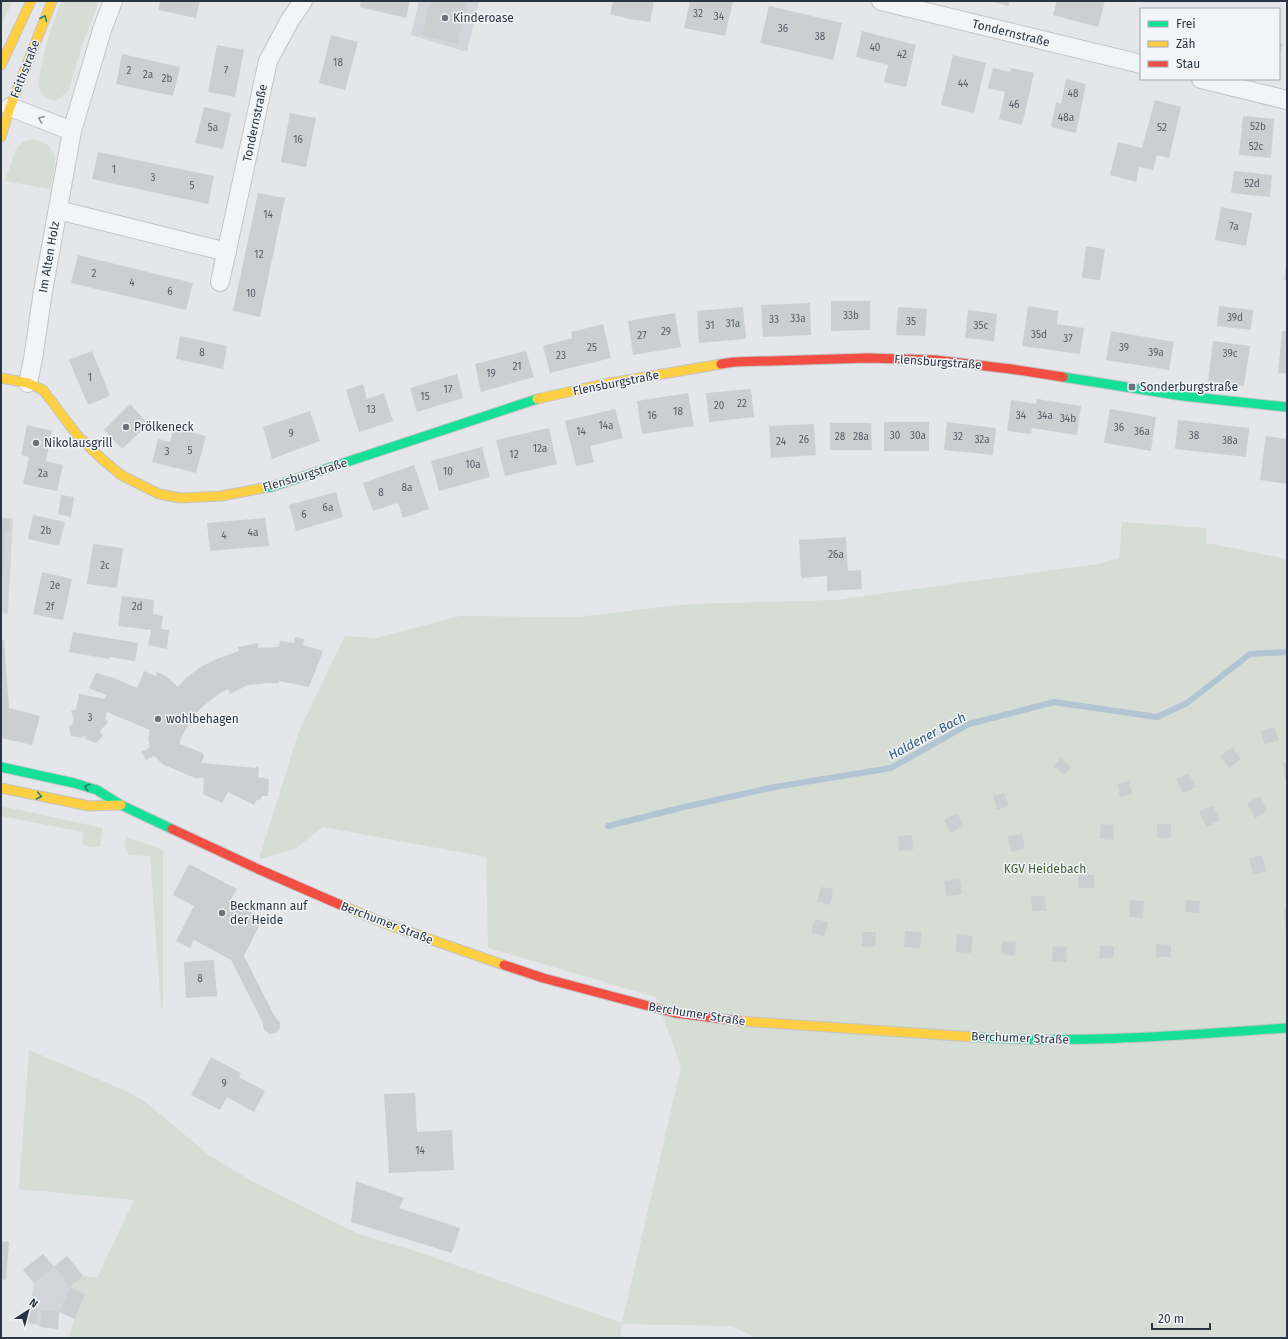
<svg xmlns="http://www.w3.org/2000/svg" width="1288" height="1339" font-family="'Fira Sans',sans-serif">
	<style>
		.built { fill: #d2d6dc }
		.green { fill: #d5ddd4 }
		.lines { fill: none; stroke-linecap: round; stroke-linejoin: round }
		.stream { stroke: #b2c5d5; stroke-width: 6 }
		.building { fill: #cccfd2 }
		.street-casing { stroke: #c2c4c7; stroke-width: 20 }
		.fast-casing { stroke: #c2c4c7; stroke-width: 11 }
		.slow-casing { stroke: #c2c4c7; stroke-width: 11 }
		.jam-casing { stroke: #c2c4c7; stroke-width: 11 }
		.street { stroke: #f3f4f6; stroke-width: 18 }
		.fast { stroke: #16e098; stroke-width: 9 }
		.slow { stroke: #ffcf43; stroke-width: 9 }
		.jam { stroke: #f24e42; stroke-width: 9 }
		.oneway { stroke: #20826a }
		.oneway2 { stroke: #8e949d }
		.poi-dot { fill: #6a737e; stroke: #f2f5f8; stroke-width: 1.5 }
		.labels { text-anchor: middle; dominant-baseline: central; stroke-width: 3; stroke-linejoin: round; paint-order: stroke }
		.number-label { font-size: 10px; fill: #525c68 }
		.poi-label { font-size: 12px; fill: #293544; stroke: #f2f5f8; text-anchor: start }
		.street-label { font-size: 12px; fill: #293544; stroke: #f2f5f8 }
		.park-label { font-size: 12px; fill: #416135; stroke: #f2f5f8 }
		.water-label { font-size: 13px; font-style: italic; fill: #31577b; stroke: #f2f5f8 }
	</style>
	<rect width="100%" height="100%" fill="#e4e6e9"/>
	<path class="built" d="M419,1H479L467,52L411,35Z
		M1,518H13L8,614L1,613Z
		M43,1254L54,1267L67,1256L83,1276L70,1287L85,1294L75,1319L59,1312L58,1329L40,1327L36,1324L27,1323L34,1283L23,1270Z"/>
	<path class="green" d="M1,1H13L1,25Z
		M62,1H99L83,43L68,91L56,101L46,99L38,87C43,55 49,30 62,1Z
		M33,139C63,145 55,167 50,189L5,181L16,149L23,142Z
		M1122,522L1206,528L1207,543L1287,559V1338H756L732,1326L622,1324L620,1338H68L85,1294L70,1287L83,1276L97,1278L134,1200L19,1189L29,1050L126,1091L144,1101L209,1155L253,1182L359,1234L418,1252L622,1323L681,1067L656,997L488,948L486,857L323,827L295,849L259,859L299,731L345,636L376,638L460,616L577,617L690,604L835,600L1098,564L1119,558Z
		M1,806L103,828L100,846L92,847L82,844L83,832L1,816Z
		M127,837L163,850V1008H161L150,856L129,855C123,850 125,844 127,837Z"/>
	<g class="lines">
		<path class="stream" d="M608,826L684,807L775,787L891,768L969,724L1054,702L1157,717L1187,703L1250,654L1287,652"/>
	</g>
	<path class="building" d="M160,1H200L196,18L158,10Z
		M361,1H410L406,18L360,7Z
		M430,1H468L457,44L422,35Z
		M613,1H654L650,22L629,19L610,14Z
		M690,1H733L725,36L684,28Z
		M989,1H1010L1009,6Z
		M1057,1H1105L1098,27L1053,15Z
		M769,6L842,23L833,60L760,43Z
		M862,31L916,45L906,87L884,82L888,65L856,57Z
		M331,35L358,42L345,90L319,83Z
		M1279,43L1283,44L1279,57Z
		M217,45L244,50L235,97L208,92Z
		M122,54L180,67L173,96L116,84Z
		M953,55L986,63L974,113L941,105Z
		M993,68L1010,72L1011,68L1034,73L1022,125L999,119L1005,92L988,88Z
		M1066,79L1086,84L1076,133L1051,127L1056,102L1061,104Z
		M1155,100L1181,107L1169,158L1157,155L1153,170L1139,167L1136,182L1110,175L1118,142L1142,148Z
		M204,107L231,113L223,149L195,143Z
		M290,113L316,118L306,167L281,162Z
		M1243,116L1274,119L1271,158L1239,155Z
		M98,152L214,176L208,204L92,179Z
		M1234,171L1272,175L1270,197L1231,193Z
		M258,193L285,198L260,317L233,311Z
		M1221,207L1252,213L1246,246L1215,240Z
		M1086,246L1105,249L1100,280L1082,278Z
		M78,255L193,283L186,310L71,283Z
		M1286,264H1287V280H1284Z
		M831,301H870V330L831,331Z
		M810,303L811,335L763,337L761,305Z
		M1028,306L1058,311L1057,324L1084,328L1080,354L1022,346Z
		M1219,306L1253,310L1251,330L1217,326Z
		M743,307L746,339L699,343L697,311Z
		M898,307L927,309L925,336L896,335Z
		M968,310L997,314L994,341L965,338Z
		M675,313L681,347L633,355L628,321Z
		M603,324L611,358L550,373L543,346L572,338L571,332Z
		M1111,331L1174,342L1169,370L1106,360Z
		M1282,331H1287V374L1278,373Z
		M180,336L227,346L223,369L176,359Z
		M1213,341L1250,346L1244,386L1208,381Z
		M92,351L110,396L88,405L69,360Z
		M526,351L534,377L481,392L475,364Z
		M457,374L463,398L417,412L410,388Z
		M363,384L367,399L384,393L393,421L359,432L346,390Z
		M751,389L754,417L709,422L706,393Z
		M688,393L694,426L642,434L637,401Z
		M1037,399L1081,406L1077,435L1032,428L1031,434L1007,431L1011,400L1036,404Z
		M130,404L149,424L122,449L104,430Z
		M615,409L623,438L590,446L594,462L576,466L565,421Z
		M1110,409L1156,417L1151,451L1104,443Z
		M310,411L320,441L272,459L263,427Z
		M1178,420L1249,428L1246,457L1175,449Z
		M884,422H929V451H884Z
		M947,422L996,428L993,455L944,450Z
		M830,423H871L872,450H830Z
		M814,424L816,455L771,458L769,426Z
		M27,425L52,431L46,461L63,465L57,491L23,484L29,457L21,455Z
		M174,427L206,436L196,473L152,462L158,439L170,442Z
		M549,428L557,464L505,476L496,440Z
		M1266,436L1287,439V484L1260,480Z
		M482,447L490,477L439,491L431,461Z
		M414,465L429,509L403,518L398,503L373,511L363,483Z
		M336,492L343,517L296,531L289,505Z
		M61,495L74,497L71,517L58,514Z
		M33,515L65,522L59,546L28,539Z
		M1,518L10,519L9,533H5L3,575H1Z
		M265,518L269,546L210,551L207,523Z
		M846,537L848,571L861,570L862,589L827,591V576L801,578L799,540Z
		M93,544L123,548L117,588L87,584Z
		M42,572L72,579L63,620L33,614Z
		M122,596L154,600L153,614L163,616L161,629L169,630L167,649L148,645L151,630L118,626Z
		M73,632L138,643L135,661L110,657L109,659L69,652Z
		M295,637L304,639L303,645L323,651L309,687L279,681V683H268L248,685L230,694L228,689L220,693L206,704L196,713L183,734L179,744L203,753L204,757L201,763L256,768V766L259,767L258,777L269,779L268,796H262L260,800H257L254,805L228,792L222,803L203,794L204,778H195L164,765L154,756L146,760L141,752L150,748L148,739L150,730L107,712L105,718L108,722L100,731L103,736L96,743L85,739L86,737L82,736V738L71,736L69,726L73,724L74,719L71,711L76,709L79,694L104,699L106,695L89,688L96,673L114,678L137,688L144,671L156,676L157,672L166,676L178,687L186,678L202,666L219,658L239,651L238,647L258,643V648L279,647L280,641L294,643Z
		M1,640H4L9,708L40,716L32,745L1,738Z
		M1274,727L1279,740L1265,745L1260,731Z
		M1232,747L1241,759L1229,768L1220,756Z
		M1061,758L1071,767L1064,775L1054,766Z
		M1283,763H1287V779L1285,780Z
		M1189,773L1196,787L1183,793L1176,779Z
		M1129,781L1132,794L1120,797L1117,784Z
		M1004,793L1009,806L997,810L993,796Z
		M1260,796L1267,811L1255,818L1247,803Z
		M1213,805L1220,820L1207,827L1199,812Z
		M957,813L964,826L951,833L944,820Z
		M1101,824L1114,825L1113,840L1100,839Z
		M1157,824H1171V838H1157Z
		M1022,834L1025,849L1011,852L1008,836Z
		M912,835L913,850L899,851L898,836Z
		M1262,855L1266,871L1253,875L1249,859Z
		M189,864L237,889L231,899L243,905L242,907L263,918L244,956L275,1017L280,1022V1028L276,1033L269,1034L263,1028V1023L231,960L194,940L190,948L176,941L194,906L173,895Z
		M1078,874L1094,875V888H1078Z
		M960,879L962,894L947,896L944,881Z
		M821,887L833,889L830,905L817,902Z
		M1031,896H1045L1046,911H1032Z
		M1130,900L1144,901L1143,918L1129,917Z
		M1186,900L1200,901L1199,913L1185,912Z
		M1287,908V932H1286L1283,909Z
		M815,919L828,922L825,936L811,933Z
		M905,931L921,932L920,948L904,947Z
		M862,932H876L875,947L862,946Z
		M957,935L973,936L971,953L956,952Z
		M1002,941L1016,942L1015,956L1001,954Z
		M1156,944L1171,945V957H1156Z
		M1053,946L1067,947L1066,962L1052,961Z
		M1100,946H1114L1113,958H1099Z
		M214,960L217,996L186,998L184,962Z
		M211,1057L241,1073L239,1077L265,1091L254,1112L227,1097L220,1110L191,1095Z
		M415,1093L417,1132L452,1130L454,1170L389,1173L384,1094Z
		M356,1181L404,1198L399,1208L460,1228L452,1253L351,1222Z
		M1,1241L9,1242L6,1280L1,1279Z
		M43,1254L54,1267L34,1283L23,1270Z
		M67,1256L83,1276L70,1287L54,1267Z
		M70,1287L85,1294L75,1319L59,1312Z
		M29,1306L38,1307L36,1324L27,1323Z
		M42,1310L59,1312L58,1329L40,1327Z"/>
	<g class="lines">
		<defs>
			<path id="street" d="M881,1L1141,64
				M1201,79L1287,100
				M10,107L72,131
				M58,210L227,252
				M220,282L268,61L290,20L303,1
				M28,383L33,359L43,291L72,131L102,30L113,1"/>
			<path id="fast" d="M1063,377L1183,396L1287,407
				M263,488L271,487L537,399
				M1,767L74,783L97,790L121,805L172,829
				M974,1037C1079,1044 1183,1035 1287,1028"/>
			<path id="slow" d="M1,65L31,1
				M1,137L10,107L52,1
				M1,378L28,383L43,390L78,436L103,460L121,475L159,494L180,498L221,496L263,488
				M537,399L604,384L721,364
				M1,788L89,806L121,805
				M343,906L389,925L504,965
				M740,1021L974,1037"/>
			<path id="jam" d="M721,364L734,362L868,358L936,360L1011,369L1063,377
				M172,829L258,869L343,906
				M504,965L543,978L675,1013L740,1021"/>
		</defs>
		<use href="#street" class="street-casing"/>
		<use href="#fast" class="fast-casing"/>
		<use href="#slow" class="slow-casing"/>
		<use href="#jam" class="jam-casing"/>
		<use href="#street" class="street"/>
		<use href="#fast" class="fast"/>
		<use href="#slow" class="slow"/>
		<use href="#jam" class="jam"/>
	</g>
	<defs><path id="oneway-chevron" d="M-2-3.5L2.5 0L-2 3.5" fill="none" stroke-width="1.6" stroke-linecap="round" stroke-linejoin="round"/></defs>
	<g class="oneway">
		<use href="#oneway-chevron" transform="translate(44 18) rotate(-68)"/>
		<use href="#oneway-chevron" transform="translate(87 787) rotate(-163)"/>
		<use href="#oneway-chevron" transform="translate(39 796) rotate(12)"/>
	</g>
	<use class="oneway2" href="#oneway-chevron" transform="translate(41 119) rotate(-159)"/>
	<g class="poi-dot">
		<circle cx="445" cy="18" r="4"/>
		<rect x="1128" y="383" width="8" height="8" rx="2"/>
		<circle cx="126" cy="427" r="4"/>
		<circle cx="36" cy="443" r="4"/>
		<circle cx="158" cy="719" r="4"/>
		<circle cx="222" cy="913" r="4"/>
	</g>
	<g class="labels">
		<g class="number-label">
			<text x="698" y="14">32</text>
			<text x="719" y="17">34</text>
			<text x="783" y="29">36</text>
			<text x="820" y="37">38</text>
			<text x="875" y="48">40</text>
			<text x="902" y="55">42</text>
			<text x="338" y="63">18</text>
			<text x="129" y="71">2</text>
			<text x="226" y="71">7</text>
			<text x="148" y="75">2a</text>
			<text x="167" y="79">2b</text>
			<text x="963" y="84">44</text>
			<text x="1073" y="94">48</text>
			<text x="1014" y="105">46</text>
			<text x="1066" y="118">48a</text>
			<text x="1258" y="127">52b</text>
			<text x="213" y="128">5a</text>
			<text x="1162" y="128">52</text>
			<text x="298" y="140">16</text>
			<text x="1256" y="147">52c</text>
			<text x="114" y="170">1</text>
			<text x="153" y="178">3</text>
			<text x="1252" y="184">52d</text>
			<text x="192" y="186">5</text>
			<text x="268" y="215">14</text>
			<text x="1234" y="227">7a</text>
			<text x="259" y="255">12</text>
			<text x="94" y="274">2</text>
			<text x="132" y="283">4</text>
			<text x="170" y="292">6</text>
			<text x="251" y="294">10</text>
			<text x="851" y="316">33b</text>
			<text x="1235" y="318">39d</text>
			<text x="798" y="319">33a</text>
			<text x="774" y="320">33</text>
			<text x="911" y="322">35</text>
			<text x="733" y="324">31a</text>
			<text x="710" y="326">31</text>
			<text x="981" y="326">35c</text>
			<text x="666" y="332">29</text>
			<text x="1039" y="335">35d</text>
			<text x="642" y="336">27</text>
			<text x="1068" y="339">37</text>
			<text x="592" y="348">25</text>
			<text x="1124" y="348">39</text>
			<text x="202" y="353">8</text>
			<text x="1156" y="353">39a</text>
			<text x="1230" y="354">39c</text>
			<text x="561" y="356">23</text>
			<text x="517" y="367">21</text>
			<text x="491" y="374">19</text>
			<text x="90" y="378">1</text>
			<text x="448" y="390">17</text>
			<text x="425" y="397">15</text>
			<text x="742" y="404">22</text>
			<text x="719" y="406">20</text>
			<text x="371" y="410">13</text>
			<text x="678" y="412">18</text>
			<text x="652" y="416">16</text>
			<text x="1021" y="416">34</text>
			<text x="1045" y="416">34a</text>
			<text x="1068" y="419">34b</text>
			<text x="606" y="426">14a</text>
			<text x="1119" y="428">36</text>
			<text x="581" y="432">14</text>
			<text x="1142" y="432">36a</text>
			<text x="291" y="434">9</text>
			<text x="895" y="436">30</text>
			<text x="918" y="436">30a</text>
			<text x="1194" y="436">38</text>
			<text x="840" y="437">28</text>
			<text x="861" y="437">28a</text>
			<text x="958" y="437">32</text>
			<text x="804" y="440">26</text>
			<text x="982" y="440">32a</text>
			<text x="1230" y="441">38a</text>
			<text x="781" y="442">24</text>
			<text x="540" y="449">12a</text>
			<text x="190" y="451">5</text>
			<text x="167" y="452">3</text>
			<text x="514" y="455">12</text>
			<text x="473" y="465">10a</text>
			<text x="448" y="472">10</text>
			<text x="43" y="474">2a</text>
			<text x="407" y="488">8a</text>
			<text x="381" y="493">8</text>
			<text x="328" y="508">6a</text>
			<text x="304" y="515">6</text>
			<text x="46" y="531">2b</text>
			<text x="253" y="533">4a</text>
			<text x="224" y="536">4</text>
			<text x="836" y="555">26a</text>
			<text x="105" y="566">2c</text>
			<text x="55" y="586">2e</text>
			<text x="50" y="607">2f</text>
			<text x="137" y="607">2d</text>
			<text x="90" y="718">3</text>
			<text x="200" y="979">8</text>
			<text x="224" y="1084">9</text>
			<text x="420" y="1151">14</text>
		</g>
		<g class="poi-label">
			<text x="453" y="18">Kinderoase</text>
			<text x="1140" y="387">Sonderburgstraße</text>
			<text x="134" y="427">Prölkeneck</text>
			<text x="44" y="443">Nikolausgrill</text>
			<text x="166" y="719">wohlbehagen</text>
			<text x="230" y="906">Beckmann auf<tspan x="230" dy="14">der Heide</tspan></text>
		</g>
		<g class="street-label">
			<text transform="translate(1011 33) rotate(14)">Tondernstraße</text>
			<text transform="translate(25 69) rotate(-69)">Feithstraße</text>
			<text transform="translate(255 123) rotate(-78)">Tondernstraße</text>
			<text transform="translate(49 257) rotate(-80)">Im Alten Holz</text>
			<text transform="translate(938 362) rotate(4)">Flensburgstraße</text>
			<text transform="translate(616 383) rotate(-11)">Flensburgstraße</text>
			<text transform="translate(305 475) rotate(-17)">Flensburgstraße</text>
			<text transform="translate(387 923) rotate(21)">Berchumer Straße</text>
			<text transform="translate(697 1014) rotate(9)">Berchumer Straße</text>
			<text transform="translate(1020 1038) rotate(2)">Berchumer Straße</text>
		</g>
		<g class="park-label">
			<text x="1045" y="869">KGV Heidebach</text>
		</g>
		<g class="water-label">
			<text transform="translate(927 736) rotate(-28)">Haldener Bach</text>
		</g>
	</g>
	<rect width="1288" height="1339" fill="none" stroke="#293544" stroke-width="4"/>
	<rect x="1140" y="8" width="140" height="72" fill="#f2f5f8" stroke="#a2a8b0"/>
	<rect x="1148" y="21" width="20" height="6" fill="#16e098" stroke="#a2a8b0"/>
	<text x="1176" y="28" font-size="12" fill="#293544">Frei</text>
	<rect x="1148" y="41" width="20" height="6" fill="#ffcf43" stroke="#a2a8b0"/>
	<text x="1176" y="48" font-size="12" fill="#293544">Zäh</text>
	<rect x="1148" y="61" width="20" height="6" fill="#f24e42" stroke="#a2a8b0"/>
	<text x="1176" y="68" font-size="12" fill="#293544">Stau</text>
	<g transform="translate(28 1311) rotate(36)" stroke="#f2f5f8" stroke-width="3" paint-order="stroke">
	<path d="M0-3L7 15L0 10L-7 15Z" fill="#293544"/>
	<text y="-6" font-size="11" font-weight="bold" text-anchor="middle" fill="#293544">N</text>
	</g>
	<path d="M1152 1323v6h58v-6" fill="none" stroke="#293544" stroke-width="2"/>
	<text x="1158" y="1323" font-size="12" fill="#293544" stroke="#f2f5f8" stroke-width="3" paint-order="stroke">20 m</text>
</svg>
